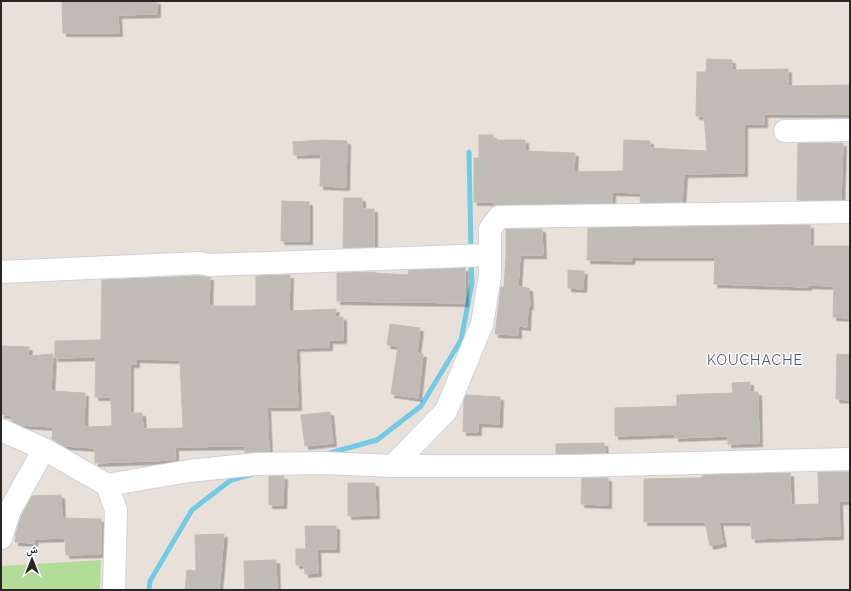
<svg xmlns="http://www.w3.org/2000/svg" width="851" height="591" font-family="Raleway,'Noto Naskh Arabic',sans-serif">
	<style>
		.green { fill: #b2dc98 }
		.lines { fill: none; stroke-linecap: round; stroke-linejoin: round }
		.stream { stroke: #72cae5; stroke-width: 5 }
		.building { fill: #c1bbb6; stroke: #c3bdb3; fill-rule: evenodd; filter: url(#shadow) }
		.minor-casing { stroke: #ced2df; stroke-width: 24 }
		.minor { stroke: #fff; stroke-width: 22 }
		.labels { text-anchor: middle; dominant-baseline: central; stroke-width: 3; stroke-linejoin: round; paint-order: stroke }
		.quarter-label { font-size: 14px; letter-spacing: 1px; fill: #4b5474; stroke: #fff }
	</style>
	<defs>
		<filter id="shadow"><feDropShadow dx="3.5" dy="3.5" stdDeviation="0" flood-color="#0004"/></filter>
	</defs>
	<rect width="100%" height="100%" fill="#e9e1d9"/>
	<path class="green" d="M101,560L100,590H1V566Z"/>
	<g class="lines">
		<path class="stream" d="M469,152L471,251
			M326,454L377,440L421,406L461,340L472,283L471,261
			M149,590L150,581L192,510L231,480L253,474"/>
	</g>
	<path class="building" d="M62,1H157V14L118,15L119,33H63Z
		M707,59L732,60V70L788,69V86L850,85V114H764V124H744V173L684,174L682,202H640L641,193L612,192V203L494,206L495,202H474V158H479V135H493V140H525V151L575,153L574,172L623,171L624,140L650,141V148L707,151L704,116H696L697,72H706Z
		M323,140L347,141L346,187L320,186L321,154L294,155L293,142Z
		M798,143H843L841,200H797Z
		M344,198H362V209H374V247L343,248Z
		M282,201L309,202V241H281Z
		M810,225V246H850V318L833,317L834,286L808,285V287L714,284L715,257H632L631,261L587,260L588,228Z
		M506,229H542L543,255H520L518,287L529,288L530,306H528L527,327L518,326V335L495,334L501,287H504L506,256Z
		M465,268V303L337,301V273L375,272V273L408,275L409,270Z
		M568,270L584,271L583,289L568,288Z
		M290,275L289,311L336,309L335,317H343V340H329V347L296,348L298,407H267L269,451L245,453V446L175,447V460L95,463V448L64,446L52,439L53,427L20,425L12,421V416L1,414V346L29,347L28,356L53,354L51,391L85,393L84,427L112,426L111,397H95L96,357L55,358V341L101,340L102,280L199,276L210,277L209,306H256V276ZM136,359L180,360L183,428L143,429L142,413H130V364H136Z
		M390,324L420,328L417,353L423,354L418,398L391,394L398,346L387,345Z
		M837,354L850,355V400L836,399Z
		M750,382V392H758L759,443L728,444V436L675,438V434L615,436V408L677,406V395L733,393L732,383Z
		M466,395L500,397L499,424L478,423V432H463L464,401Z
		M330,412L333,443L305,446L301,415Z
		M604,443L605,453L556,454V444Z
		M818,472H850V501H839L840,536L752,539L751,522H719L723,543L710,546L705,522H644V479L701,478L703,475L790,473L791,505L819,504Z
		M269,476H284L283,505H269Z
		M582,478H608V505L581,504Z
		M348,483H375L376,515L348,516Z
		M61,495L62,518L101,519V554L66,555L65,538L34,539V543L15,542L16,533L22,515L32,496Z
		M305,526H336V549H317L318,573L305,574L304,565H296V549H306Z
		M224,534L219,590H185L187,570L196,571L195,535Z
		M276,560L277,590H245L244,561Z"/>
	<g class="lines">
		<defs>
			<path id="minor" d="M785,131L850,130
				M1,272L200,263L210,265L490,255
				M1,430L44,449L107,485L116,510L114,590
				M393,466L446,411L482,324L490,275V229L499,217L850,212
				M107,485L189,471L256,464L324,463L393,466H572L850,459
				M1,538L10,510L44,449"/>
		</defs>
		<use href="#minor" class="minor-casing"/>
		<use href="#minor" class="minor"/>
	</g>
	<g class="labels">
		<g class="quarter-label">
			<text x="755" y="360">KOUCHACHE</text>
		</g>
	</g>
	<rect width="851" height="591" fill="none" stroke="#272727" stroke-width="4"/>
	<g transform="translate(32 559)" stroke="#ffffff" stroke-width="3" paint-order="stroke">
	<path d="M0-3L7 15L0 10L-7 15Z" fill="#272727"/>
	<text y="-6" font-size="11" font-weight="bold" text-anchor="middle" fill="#272727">ش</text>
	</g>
</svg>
